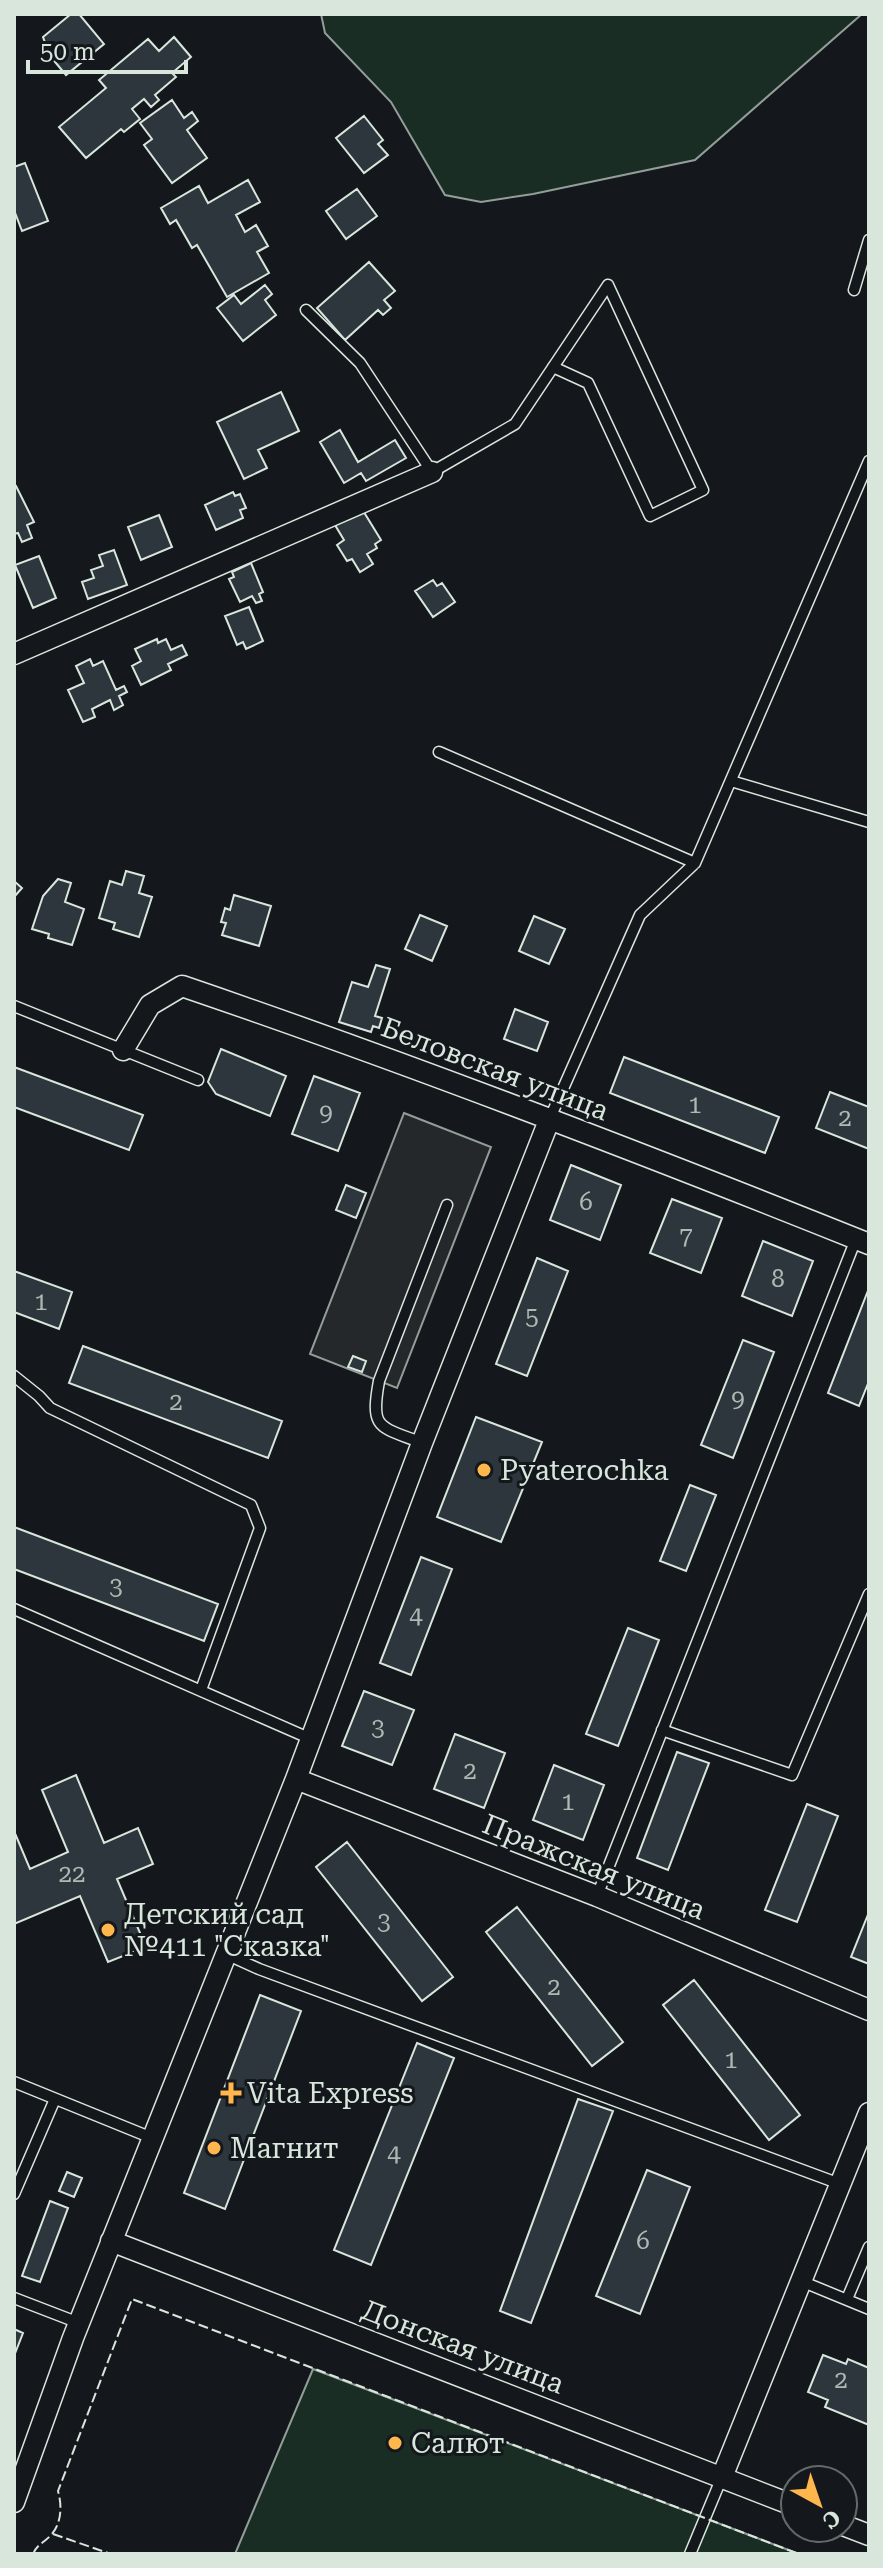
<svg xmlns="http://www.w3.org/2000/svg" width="883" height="2568" font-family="'Roboto Serif',serif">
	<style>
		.green { fill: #1a2d24; stroke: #939e99; stroke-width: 2 }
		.parking { fill: #24282b; stroke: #939e99; stroke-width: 2 }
		.building { fill: #2c363c; stroke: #d8e6dc; stroke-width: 2 }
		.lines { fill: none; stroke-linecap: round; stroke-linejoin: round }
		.service-casing { stroke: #d8e6dc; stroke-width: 13 }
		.minor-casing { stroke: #d8e6dc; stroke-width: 23 }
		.service { stroke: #14181c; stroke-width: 10 }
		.minor { stroke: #14181c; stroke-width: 20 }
		.fence { stroke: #d8e6dc; stroke-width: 2; stroke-dasharray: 10 4; stroke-linecap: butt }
		.poi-dot { fill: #ffb74d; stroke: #14181c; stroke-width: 3 }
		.labels { text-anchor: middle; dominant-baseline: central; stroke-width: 6; stroke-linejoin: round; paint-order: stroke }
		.number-label { font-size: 24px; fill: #adbab4 }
		.street-label { font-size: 28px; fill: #d8e6dc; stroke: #14181c }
		.poi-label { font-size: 28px; fill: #d8e6dc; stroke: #14181c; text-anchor: start }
	</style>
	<rect width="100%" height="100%" fill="#14181c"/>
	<path class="green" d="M321,14H862L695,160L533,194L481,202L445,195L391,102L325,33Z
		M313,2369L799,2554H235Z"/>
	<path class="parking" d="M404,1113L491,1147L397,1388L310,1354Z"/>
	<path class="building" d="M71,14H79L104,44L66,75L50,56L43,37Z
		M174,37L191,57L172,73L176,77L155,95L159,100L151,107L144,99L132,109L140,119L124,132L121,129L86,158L59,127L106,88L99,80L148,39L159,51Z
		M172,100L184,118L192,112L198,121L187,130L207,158L172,183L144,145L152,139L140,123Z
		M364,116L383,140L378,144L388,155L364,173L336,138Z
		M25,163L48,221L22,231L14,210V167Z
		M248,180L260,202L236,215L245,232L256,225L268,246L257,252L269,273L227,297L197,245L192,248L176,220L170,224L161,208L199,186L208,203Z
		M357,189L377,216L346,239L326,211Z
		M369,262L395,291L384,300L391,308L383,315L378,310L345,340L317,308Z
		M265,285L272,294L265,300L276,315L243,341L217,308L234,295L241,304Z
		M281,392L299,431L258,450L267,468L244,479L217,422Z
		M340,430L358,462L395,440L406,458L366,481L361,473L344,483L320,442Z
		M16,486L34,522L27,525L32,538L22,542L18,533L14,534V487Z
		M233,492L235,496L240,494L246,508L240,510L243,518L216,530L205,505Z
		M362,509L381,540L375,544L377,548L367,554L373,564L360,572L352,559L347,561L337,545L344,540L335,525Z
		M159,515L172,547L141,560L128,527Z
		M114,550L127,585L88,599L82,582L94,578L91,570L103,566L99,555Z
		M39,556L56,598L33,608L15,565Z
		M251,563L263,592L259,594L262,601L256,603L252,596L240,602L229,579L234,577L232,572Z
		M433,580L437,586L442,583L455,602L433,617L415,591Z
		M249,607L263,641L246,649L243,642L237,645L225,616Z
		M157,639L158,643L166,639L171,650L182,645L187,655L168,664L171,670L141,685L132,666L141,661L135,649Z
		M90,659L93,666L103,661L116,690L124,686L127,692L119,696L123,705L114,710L110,700L92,709L95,717L83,722L68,690L84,683L76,666Z
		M126,871L144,876L139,893L152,897L139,937L113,929L115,923L99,918L110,881L122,885Z
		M58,879L71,883L65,902L84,909L72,945L48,938L49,934L32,929L43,896Z
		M14,881L22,888L14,897Z
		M234,895L271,906L259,946L222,935L226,923L221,922L225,908L230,910Z
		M420,915L447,926L432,961L405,949Z
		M534,916L565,929L549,964L519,951Z
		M376,965L390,969L375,1016L382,1018L379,1028L373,1026L371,1032L339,1022L352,982L368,987Z
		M515,1009L548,1022L537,1051L504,1039Z
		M221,1049L286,1076L270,1116L216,1094L208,1082Z
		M624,1057L779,1117L765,1153L610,1093Z
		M14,1067L143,1115L129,1150L14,1107Z
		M314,1076L360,1093L338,1151L292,1134Z
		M830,1092L869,1107V1149L816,1128Z
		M571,1165L621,1185L600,1240L550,1220Z
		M346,1185L366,1193L356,1218L336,1210Z
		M672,1199L722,1218L701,1273L650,1253Z
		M763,1241L813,1261L792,1316L742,1296Z
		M537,1258L568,1271L527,1376L496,1364Z
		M14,1271L72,1292L59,1329L14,1312Z
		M869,1288V1381L859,1406L828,1393Z
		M743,1340L774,1352L733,1458L701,1445Z
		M83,1346L282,1421L268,1458L69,1383Z
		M353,1356L366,1361L362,1372L348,1367Z
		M476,1417L542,1442L501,1542L437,1517Z
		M690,1485L716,1495L686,1571L660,1561Z
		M14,1527L218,1604L204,1641L14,1569Z
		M421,1557L452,1569L411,1675L380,1663Z
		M628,1628L659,1640L618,1746L586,1734Z
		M364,1691L414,1710L392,1765L342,1746Z
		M455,1734L505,1753L484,1808L434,1789Z
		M677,1752L709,1763L668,1870L637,1858Z
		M554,1765L604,1785L583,1840L533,1820Z
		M76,1775L104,1843L138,1828L153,1864L117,1879L146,1947L108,1962L80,1896L14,1924V1831L30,1869L68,1852L42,1790Z
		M807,1804L838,1816L797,1922L765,1910Z
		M347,1842L453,1977L422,2001L316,1867Z
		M517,1907L623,2042L592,2066L486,1932Z
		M869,1912V1964L851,1957Z
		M694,1980L800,2115L769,2140L663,2005Z
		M260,1995L301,2011L225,2209L184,2193Z
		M417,2043L454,2058L371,2265L334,2250Z
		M578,2099L613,2111L531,2323L500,2311Z
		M647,2170L690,2187L640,2314L596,2296Z
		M67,2172L82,2178L74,2197L59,2191Z
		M50,2201L68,2208L40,2282L22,2276Z
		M14,2329L23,2333L14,2356Z
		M823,2355L846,2364L848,2359L869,2368V2425L825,2407L828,2400L808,2392Z"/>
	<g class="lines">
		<defs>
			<path id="service" d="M854,290L869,240
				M306,310L360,363L432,472L515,424L608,285
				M553,367L588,383L650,516L703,490L608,285
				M439,752L695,863
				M731,781L869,822
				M14,1006L198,1080
				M550,1118L640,915L695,863L869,461
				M14,1376L39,1396L50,1408L251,1505L260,1528L201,1690
				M422,1443C379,1426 370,1430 379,1381L447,1205
				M14,1609L311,1739
				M662,1730L792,1775L869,1594
				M597,1896L856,1239
				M226,1954L259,1969L840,2184
				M14,2082L152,2138
				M14,2194L55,2099
				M801,2281L869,2309
				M14,2298L79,2323
				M847,2299L869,2247
				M690,2554L722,2477"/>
			<path id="minor" d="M14,654L432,472
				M123,1050L150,1005L182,986C414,1065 642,1153 869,1244
				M296,1779L597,1896L869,2010
				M111,2241L795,2506
				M722,2477L869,2113
				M14,2502L73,2338L296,1779L422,1443L550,1118
				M843,2525L869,2535"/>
		</defs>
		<use href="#service" class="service-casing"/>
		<use href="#minor" class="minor-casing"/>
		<use href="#service" class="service"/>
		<use href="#minor" class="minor"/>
		<path class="fence" d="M53,2534L111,2554
			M33,2554C37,2544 44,2543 51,2535C62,2523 62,2505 58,2491L132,2299L799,2554"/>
	</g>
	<g class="poi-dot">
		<circle cx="484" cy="1470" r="8"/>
		<circle cx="108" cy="1930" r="8"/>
		<path d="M227 2081h8v8h8v8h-8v8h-8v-8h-8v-8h8z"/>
		<circle cx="214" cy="2148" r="8"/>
		<circle cx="395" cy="2443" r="8"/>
	</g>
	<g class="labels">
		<g class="number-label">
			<text x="695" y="1105">1</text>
			<text x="326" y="1113">9</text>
			<text x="845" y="1118">2</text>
			<text x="586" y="1202">6</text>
			<text x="686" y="1236">7</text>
			<text x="778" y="1279">8</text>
			<text x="41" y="1302">1</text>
			<text x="532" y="1317">5</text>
			<text x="738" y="1399">9</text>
			<text x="176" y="1402">2</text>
			<text x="116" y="1587">3</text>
			<text x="416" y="1616">4</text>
			<text x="378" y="1728">3</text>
			<text x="470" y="1771">2</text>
			<text x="568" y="1802">1</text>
			<text x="72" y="1874">22</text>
			<text x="384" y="1922">3</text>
			<text x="554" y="1987">2</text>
			<text x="731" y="2060">1</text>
			<text x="394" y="2154">4</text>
			<text x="643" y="2241">6</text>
			<text x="841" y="2380">2</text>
		</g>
		<g class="street-label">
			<text transform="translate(495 1069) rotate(21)">Беловская улица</text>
			<text transform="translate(594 1867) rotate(22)">Пражская улица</text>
			<text transform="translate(463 2347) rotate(21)">Донская улица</text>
		</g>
		<g class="poi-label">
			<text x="500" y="1470">Pyaterochka</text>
			<text x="124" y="1914">Детский сад<tspan x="124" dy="32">№411 "Сказка"</tspan></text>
			<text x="247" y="2093">Vita Express</text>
			<text x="230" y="2148">Магнит</text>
			<text x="411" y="2443">Салют</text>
		</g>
	</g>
	<rect width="883" height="2568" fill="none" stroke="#d8e6dc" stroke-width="32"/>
	<g transform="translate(819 2504) rotate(140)"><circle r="38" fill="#14181c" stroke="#626a69" stroke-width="2"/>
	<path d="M0-6L14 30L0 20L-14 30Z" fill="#ffb74d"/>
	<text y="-12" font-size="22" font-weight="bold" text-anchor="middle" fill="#d8e6dc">С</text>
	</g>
	<path d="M28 60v12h158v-12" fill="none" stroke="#d8e6dc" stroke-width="4"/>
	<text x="40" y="60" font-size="24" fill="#d8e6dc" stroke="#14181c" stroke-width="6" paint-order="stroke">50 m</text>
</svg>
